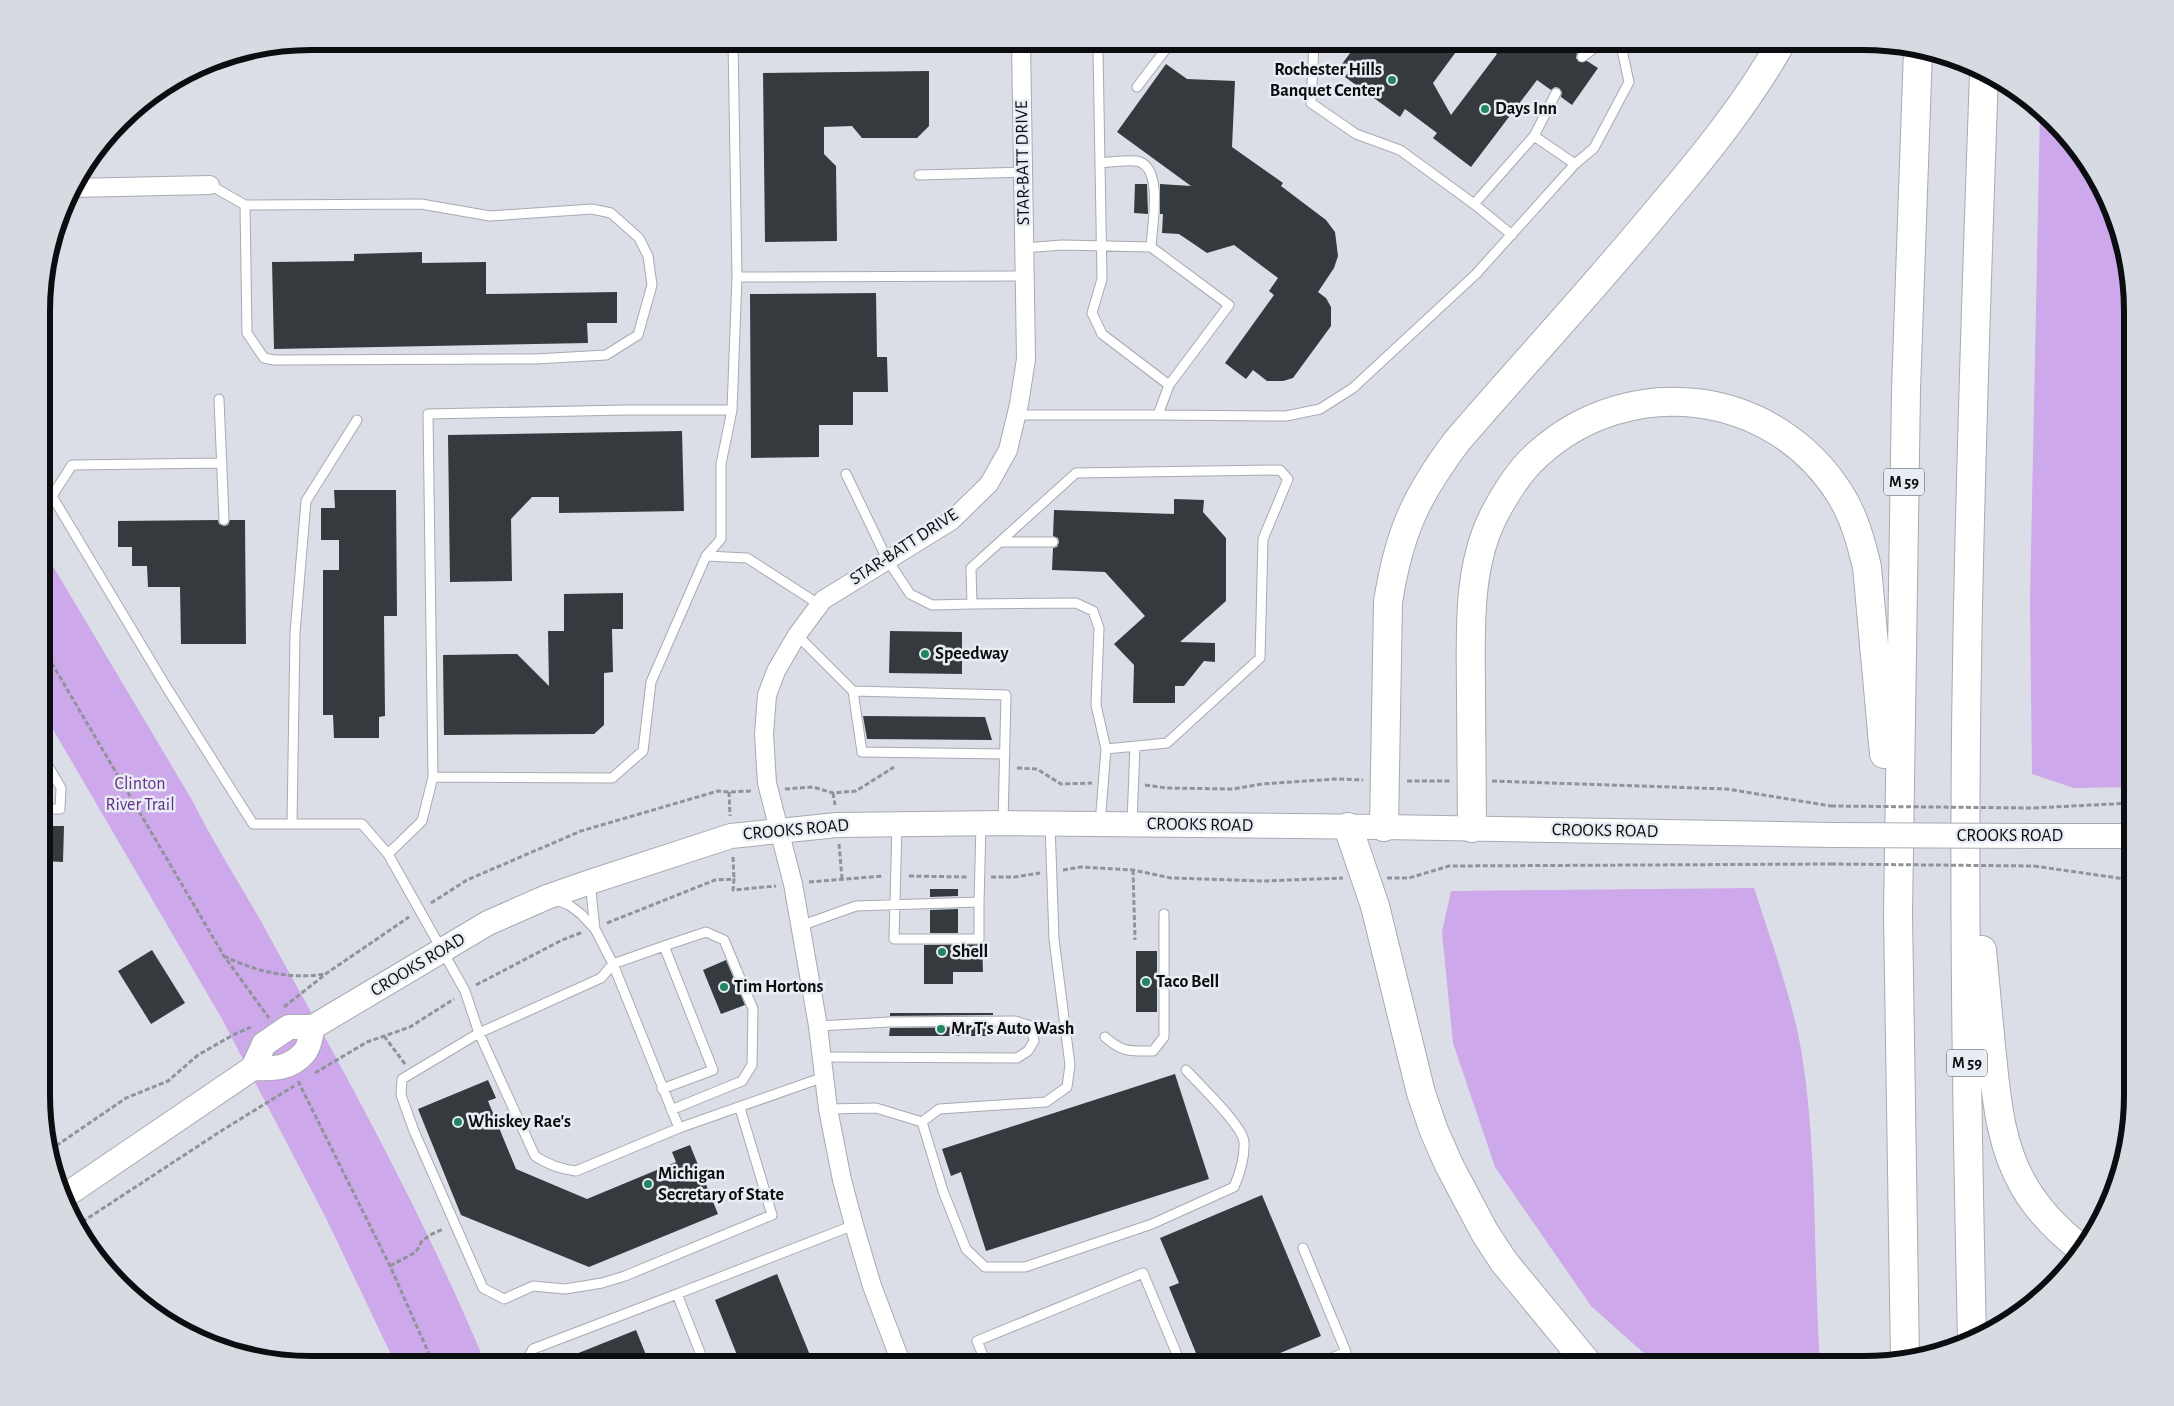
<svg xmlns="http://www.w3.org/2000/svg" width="2174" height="1406" font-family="'Alegreya Sans',sans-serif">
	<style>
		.green { fill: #cda8eb }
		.building { fill: #353a3f }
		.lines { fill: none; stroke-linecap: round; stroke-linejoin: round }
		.lane-casing { stroke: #a7aab2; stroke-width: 11 }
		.street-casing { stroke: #a7aab2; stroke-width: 20 }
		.secondary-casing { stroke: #a7aab2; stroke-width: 26 }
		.highway-casing { stroke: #a7aab2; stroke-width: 30 }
		.path { stroke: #909399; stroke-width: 3; stroke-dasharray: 5 2.5; stroke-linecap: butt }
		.lane { stroke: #fff; stroke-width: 9 }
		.street { stroke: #fff; stroke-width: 18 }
		.secondary { stroke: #fff; stroke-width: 24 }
		.highway { stroke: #fff; stroke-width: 28 }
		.secondary-bridge-casing { stroke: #a7aab2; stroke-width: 26; stroke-linecap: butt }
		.path-bridge { stroke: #909399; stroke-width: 3; stroke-dasharray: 5 2.5; stroke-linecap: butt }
		.secondary-bridge { stroke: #fff; stroke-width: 24 }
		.poi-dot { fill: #21855f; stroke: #e8ecf3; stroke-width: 2 }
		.labels { text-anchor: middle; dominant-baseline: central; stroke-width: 5; stroke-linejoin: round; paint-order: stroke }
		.shield { fill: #e8ecf3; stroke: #4e5054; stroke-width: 1 }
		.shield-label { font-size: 16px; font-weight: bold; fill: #0c0d10 }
		.poi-label { font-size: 18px; font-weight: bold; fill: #0c0d10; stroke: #e8ecf3; text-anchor: start }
		.street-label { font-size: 18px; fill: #0c0d10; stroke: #e8ecf3 }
		.park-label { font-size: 18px; fill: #652f88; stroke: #e8ecf3 }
		.rim { fill: none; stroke: #0c0d10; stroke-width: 6 }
	</style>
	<rect width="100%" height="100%" fill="#dbdee6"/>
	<path class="green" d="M2040,111L2066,133L2097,176L2123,241L2132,294V787L2074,788L2032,774L2030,601Z
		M44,551L192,800C217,850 248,896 274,945C350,1082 426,1220 486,1365H396L325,1216L222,1019L44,714Z
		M1754,888C1771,941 1793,1000 1802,1055C1818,1157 1813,1261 1820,1364H1656L1591,1306L1495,1167L1453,1043L1442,932L1451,891Z"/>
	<path class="building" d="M1359,41H1464L1433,83L1451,115L1497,54L1481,41H1560L1577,53L1576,58L1579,62L1587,61L1598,68L1572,105L1561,97L1562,92L1559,88L1555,87L1551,90L1537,80L1471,167L1433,138L1437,133L1405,109L1400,117L1345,77L1350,70L1342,64Z
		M1166,64L1187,79L1235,81L1232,147L1283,183L1281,186L1326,220L1335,232L1338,256L1334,268L1318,292L1326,298L1331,307V326L1293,378L1283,381H1267L1253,370L1246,379L1225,363L1274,295L1269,291L1278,278L1234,245L1207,253L1179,234L1162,233L1163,214H1160V184L1191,186L1117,132Z
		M929,71V126L917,138H862L852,126L824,127V154L836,166L837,241L765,242L763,73Z
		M1135,184H1147L1148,214L1134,213Z
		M422,252V263L486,262V294L617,292V323H587L588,343L274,349L272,262L354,261V254Z
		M876,293L877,357H887L888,392H853V425H819V457L751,458L750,294Z
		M682,431L684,511L559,513V497H532L511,519L512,581L450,582L448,435Z
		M334,490H396L397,616H384L385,716L379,717V738H334L333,715H323V570H339V540H321V508H335Z
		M1174,499L1204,500L1203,512L1226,538V601L1180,642L1215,643V662L1204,661L1184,686H1175V703H1133L1134,665L1114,644L1145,616L1105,572L1052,570L1053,548L1057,547L1059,542L1058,538L1053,536L1054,510L1174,514Z
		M218,520L219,524L224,526L228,525L230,520H245L246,644H181L180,587H148L147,566H132V547H118V521Z
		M623,593V629H612L613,672L604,673V725L594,734L444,735L443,655L517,654L549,686L548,631H564V594Z
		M890,631L962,632V674L889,673Z
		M863,716L985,717L992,740L867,739Z
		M44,826H64L63,862L44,861Z
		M930,889H958V896L930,897Z
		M958,909V933H930V910Z
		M982,944L983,972H953V984H924V945Z
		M152,950L185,1003L151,1024L118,971Z
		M1136,951H1157V1012H1136Z
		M726,960L745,1005L721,1014L703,970Z
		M890,1013H993V1015L890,1016Z
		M993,1027V1036H889L890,1028Z
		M1175,1074L1209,1179L986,1251L961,1172L951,1176L942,1149Z
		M488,1080L496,1098L488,1101L516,1169L587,1199L676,1162L672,1152L690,1145L718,1214L589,1267L461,1215L418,1109Z
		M1262,1195L1321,1336L1254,1364H1213L1208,1354L1198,1358L1169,1287L1179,1283L1160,1238Z
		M777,1274L814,1365H741L715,1300Z
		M636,1330L650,1365H551V1364Z"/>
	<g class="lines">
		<defs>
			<path id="lane" d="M733,41L737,277L732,410H625L428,414L433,777L612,778L643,751L651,682L706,556L747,558L820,605
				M1104,41L1098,49L1102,279L1092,313L1102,334L1169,385
				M1316,41L1314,44L1311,103L1356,134L1400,150L1474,204L1512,235
				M1582,57L1604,41
				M1137,87L1172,41
				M1534,136L1575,164
				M1100,163C1110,162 1132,159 1140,162C1163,171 1152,226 1151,247
				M919,175L1023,172
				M210,185L245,205L247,333L264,358L274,360L535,359L606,355L638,335L652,285L648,256L639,238L611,213L592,209L490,216L421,204L245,205
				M1474,204L1534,136L1556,93
				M737,277L1025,276
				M219,399L224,520
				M1016,415H1158L1169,385L1229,305L1151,247L1062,245L1024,248
				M1158,415L1286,416L1320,409L1353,388L1476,274L1575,164L1594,148L1629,82L1620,41
				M222,463L72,465L52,496L167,688L253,824H362L388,854
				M846,474L887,559L910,594L932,605L972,604L971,568L1076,473L1280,470L1288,479L1263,539L1260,658L1167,743L1106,749L1100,824
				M1000,542H1053
				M706,556L721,539V464L732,410
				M972,604L1076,603L1093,611L1099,628L1096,705L1106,749
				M797,635L853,691L1006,695L1003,823
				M853,691L862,752L1005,754
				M44,759L61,788L60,809H44
				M433,777L422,821L388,854L465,991L479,1033L535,1156C548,1165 560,1169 576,1171L679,1128L613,964L595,929L581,914L569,905L554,899
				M1132,823L1135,746
				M292,824L295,633L306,501L357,420
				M897,824L894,939H979V902
				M590,882L595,929
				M800,926L856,906L979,902L981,824
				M664,946L706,932L724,940L753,1009L752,1065L742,1081L671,1110
				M818,1026L890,1022L1015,1021L1031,1026L1034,1041L1028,1051L1017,1058L821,1057
				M1105,1037C1123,1053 1130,1051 1153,1051L1164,1037V914
				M662,1089L713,1070L664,946L613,964L601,978L479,1033L402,1079L401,1095L414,1131L483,1288L504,1299L533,1286L565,1289L602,1283L625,1276L772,1215L740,1108
				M828,1109L876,1108L922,1122L943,1191L966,1249L985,1267H1025L1152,1224L1234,1187C1240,1173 1245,1158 1244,1142C1243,1126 1199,1084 1186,1070
				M922,1122L939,1109L1046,1102L1067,1087L1070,1065L1054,939L1050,824
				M679,1128L824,1077
				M1303,1248L1346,1352L1317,1364
				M527,1365V1360L533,1349L677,1294
				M705,1365L677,1294L854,1225
				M987,1365L977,1341L1143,1273L1181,1364"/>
			<path id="street" d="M72,188L210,185
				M902,1365L872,1286L854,1225L842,1180L828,1109L818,1026L793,884L767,783L764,734L767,695L776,671L797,635L823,600L951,521L989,484L1008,450L1019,404L1026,359L1021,41"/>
			<path id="secondary" d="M2034,836H2132
				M253,1068C273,1069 290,1069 304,1053C309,1048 311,1035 313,1027
				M66,1195L253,1068L264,1044L289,1027H313L488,923L547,897L590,882L731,836L837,825L1003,823L1384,827L1831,835"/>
			<path id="highway" d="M1348,827L1375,906L1421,1093L1434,1131L1449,1165L1485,1233L1504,1262L1588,1364
				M1384,827L1388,602C1399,533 1415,497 1457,441C1524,363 1594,288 1659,209C1704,156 1748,102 1782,41
				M1472,828C1472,785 1471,741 1471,697C1471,637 1466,570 1494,515C1505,494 1519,471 1537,455C1629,371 1773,388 1840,494C1854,516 1861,542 1867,567L1884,754
				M1982,950C1985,982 1988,1014 1991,1046C1996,1093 1999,1144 2024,1186C2039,1212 2059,1232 2083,1250
				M1972,1339C1967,1114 1963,889 1967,664C1970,467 1977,270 1984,73
				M1905,1360L1898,914L1906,390L1918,50"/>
		</defs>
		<use href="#lane" class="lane-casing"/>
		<use href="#street" class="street-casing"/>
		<use href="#secondary" class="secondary-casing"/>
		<use href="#highway" class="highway-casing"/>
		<path class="path" d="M44,650L224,956L269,1018
			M1017,768L1037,769L1061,784L1092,783
			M1407,781H1451
			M1492,781L1727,789L1831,806
			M1145,785L1166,788L1233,789L1262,784L1337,779L1363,780
			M785,789L813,787L833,793L856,791L894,767
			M729,792L730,816
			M833,793L835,805
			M2034,808L2132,803
			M839,844L842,878
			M733,857L734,879
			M2034,866L2132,880
			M1063,870L1081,867L1133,870L1171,878L1263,881L1343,878
			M1133,870L1135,940
			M909,876L968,877
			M991,877H1015L1040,873
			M1387,878H1409L1449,866L1831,864
			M809,882L883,876
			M431,903L467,880L581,831L718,791L729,792L752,791
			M607,923L715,880L734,879L733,890L776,886
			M224,956C254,971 290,980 324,974
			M476,985L562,940L583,932
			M284,1007L327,973L409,917
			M384,1036L405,1064
			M315,1073L367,1042L410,1027L454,999
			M298,1081L390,1266L434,1365
			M50,1150L126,1098L168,1081L198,1055L233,1035L251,1027
			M76,1226L221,1131L294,1086
			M390,1266L416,1252L422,1241L430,1235L443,1229"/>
		<use href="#lane" class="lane"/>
		<use href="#street" class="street"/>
		<use href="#secondary" class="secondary"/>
		<use href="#highway" class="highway"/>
		<defs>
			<path id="secondary-bridge" d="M1831,835L2034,836"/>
		</defs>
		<use href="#secondary-bridge" class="secondary-bridge-casing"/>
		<path class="path-bridge" d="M1831,806L2034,808
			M1831,864L2034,866"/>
		<use href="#secondary-bridge" class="secondary-bridge"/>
	</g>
	<g class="poi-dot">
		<circle cx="1392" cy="80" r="5"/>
		<circle cx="1485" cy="109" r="5"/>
		<circle cx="925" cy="654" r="5"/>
		<circle cx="942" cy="952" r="5"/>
		<circle cx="1146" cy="982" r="5"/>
		<circle cx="724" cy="987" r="5"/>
		<circle cx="941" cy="1029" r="5"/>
		<circle cx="458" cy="1122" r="5"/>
		<circle cx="648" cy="1184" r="5"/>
	</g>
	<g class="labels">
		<g class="shield">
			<rect x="1884" y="468.5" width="40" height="27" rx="4"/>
			<rect x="1947" y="1049.5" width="40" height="27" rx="4"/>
		</g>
		<g class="shield-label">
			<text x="1904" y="482">M 59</text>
			<text x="1967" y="1063">M 59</text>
		</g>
		<g class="poi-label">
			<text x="1382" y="70" text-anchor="end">Rochester Hills<tspan x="1382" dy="21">Banquet Center</tspan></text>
			<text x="1495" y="109">Days Inn</text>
			<text x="935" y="654">Speedway</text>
			<text x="952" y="952">Shell</text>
			<text x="1156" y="982">Taco Bell</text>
			<text x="734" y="987">Tim Hortons</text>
			<text x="951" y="1029">Mr T's Auto Wash</text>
			<text x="468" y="1122">Whiskey Rae's</text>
			<text x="658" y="1174">Michigan<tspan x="658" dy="21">Secretary of State</tspan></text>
		</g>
		<g class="street-label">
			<text transform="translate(1023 163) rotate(-91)">STAR-BATT DRIVE</text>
			<text transform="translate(904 547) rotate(-33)">STAR-BATT DRIVE</text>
			<text transform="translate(1200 825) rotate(1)">CROOKS ROAD</text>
			<text transform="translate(796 830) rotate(-5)">CROOKS ROAD</text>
			<text transform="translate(1605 831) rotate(1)">CROOKS ROAD</text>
			<text x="2010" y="836">CROOKS ROAD</text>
			<text transform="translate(418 965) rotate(-31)">CROOKS ROAD</text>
		</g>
		<g class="park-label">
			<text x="140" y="784">Clinton<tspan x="140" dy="21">River Trail</tspan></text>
		</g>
	</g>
	<path d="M0 0H2174V1406H0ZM311 50H1863A261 261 0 0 1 2124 311V1095A261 261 0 0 1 1863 1356H311A261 261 0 0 1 50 1095V311A261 261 0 0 1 311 50Z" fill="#d6dae1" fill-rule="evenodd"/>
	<path class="rim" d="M311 50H1863A261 261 0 0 1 2124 311V1095A261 261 0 0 1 1863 1356H311A261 261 0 0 1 50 1095V311A261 261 0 0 1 311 50Z"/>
</svg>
